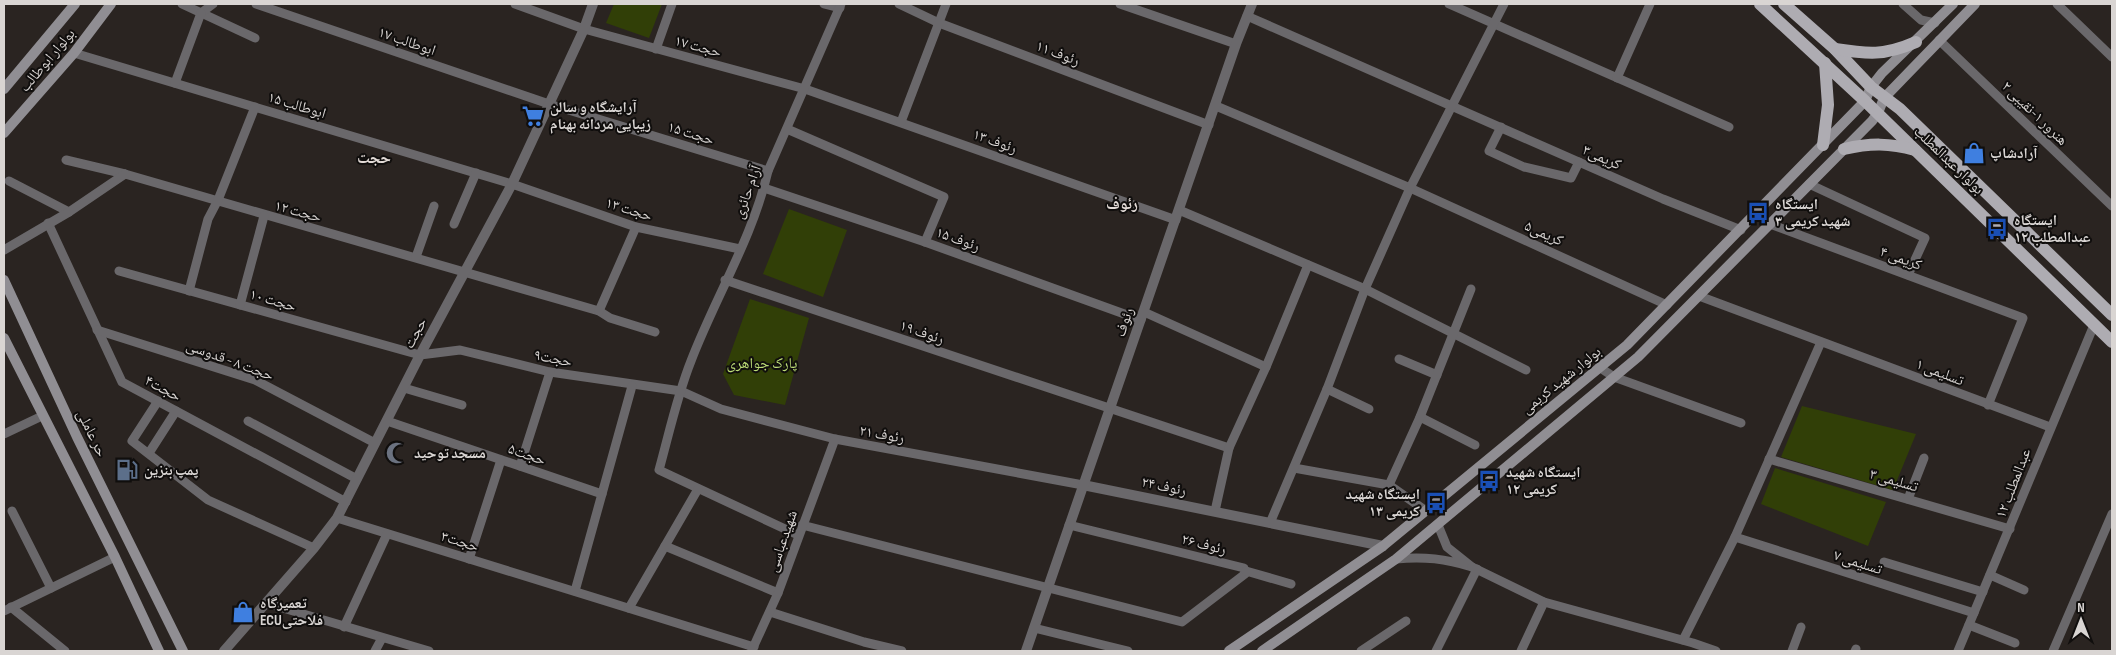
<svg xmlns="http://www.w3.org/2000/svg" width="2116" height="655" font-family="'Sofia Sans Condensed','Noto Naskh Arabic',sans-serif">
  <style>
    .green { fill: #313f07 }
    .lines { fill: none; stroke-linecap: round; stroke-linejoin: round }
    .minor { stroke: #6a686b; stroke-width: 9 }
    .tertiary { stroke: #6a686b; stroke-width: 10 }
    .secondary { stroke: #908e93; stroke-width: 10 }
    .primary { stroke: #aeacb2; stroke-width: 12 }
    .labels { text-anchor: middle; stroke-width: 4; stroke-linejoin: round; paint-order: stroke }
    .street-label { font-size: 15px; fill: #d9d5d3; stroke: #100e0d }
    .poi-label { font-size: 15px; font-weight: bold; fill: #d9d5d3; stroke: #100e0d; text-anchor: start }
    .park-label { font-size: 15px; fill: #bede78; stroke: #100e0d }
    .neighbourhood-label { font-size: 16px; font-weight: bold; fill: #e3dbd7; stroke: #100e0d }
  </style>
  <rect width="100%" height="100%" fill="#2a2421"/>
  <g class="green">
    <polygon points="614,4 662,4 649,38 606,23"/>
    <polygon points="789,209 847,230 823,297 763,274"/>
    <polygon points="750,299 809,318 785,405 734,395 723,374"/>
    <polygon points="1802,406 1916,434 1893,490 1781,457"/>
    <polygon points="1775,468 1886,502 1868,546 1761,504"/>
  </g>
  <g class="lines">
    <g class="minor">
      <polyline points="182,4 255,38"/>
      <polyline points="256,4 549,104 768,171"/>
      <polyline points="515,4 584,29 805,89 1176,220"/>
      <polyline points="824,4 840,8"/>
      <polyline points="899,4 939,23 1209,125"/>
      <polyline points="1120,4 1236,44"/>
      <polyline points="1449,4 1729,127"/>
      <polyline points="1903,4 1921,20 1935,23"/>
      <polyline points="2057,4 2112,57"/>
      <polyline points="201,13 213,4"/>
      <polyline points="1247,16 1663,199 1741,230"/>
      <polyline points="1939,40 2112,206"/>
      <polyline points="656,49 672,4"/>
      <polyline points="74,53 512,184 636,227 740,249"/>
      <polyline points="1617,78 1650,4"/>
      <polyline points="175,83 201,13"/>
      <polyline points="1216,106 1410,188 1667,305"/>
      <polyline points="901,122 946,4"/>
      <polyline points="1501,127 1489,151 1524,167 1571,178 1579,162"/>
      <polyline points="787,129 944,197 925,242"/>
      <polyline points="66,160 125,174 599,311 610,318 655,332"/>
      <polyline points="9,181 69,212"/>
      <polyline points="1809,184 1925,238 1908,275"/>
      <polyline points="764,188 925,242 1141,320"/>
      <polyline points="1179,210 1365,289 1526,370"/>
      <polyline points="48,223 122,382 346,502"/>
      <polyline points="454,224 476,173"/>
      <polyline points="1770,224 2023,318 1988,405"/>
      <polyline points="4,250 69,212 125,174"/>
      <polyline points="416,257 434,206"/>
      <polyline points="119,271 420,355 460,350 550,372 681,391 721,409 835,439 1083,485"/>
      <polyline points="725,280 1229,448"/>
      <polyline points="189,291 208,219 218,200 255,107"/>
      <polyline points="1699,296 2050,427"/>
      <polyline points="240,305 264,216"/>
      <polyline points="599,311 636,227"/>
      <polyline points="1144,312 1266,367"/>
      <polyline points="97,330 255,380 375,443"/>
      <polyline points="1399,359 1437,375"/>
      <polyline points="1599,367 1614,377 1741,423"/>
      <polyline points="404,388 462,405"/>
      <polyline points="1327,389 1369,409"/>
      <polyline points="158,401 132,441 208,500 314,548"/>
      <polyline points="1420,417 1475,445"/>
      <polyline points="248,421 357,479"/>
      <polyline points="387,421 602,494"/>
      <polyline points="4,434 42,416"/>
      <polyline points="149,453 176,411"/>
      <polyline points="1769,459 2010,529"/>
      <polyline points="520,466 550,372"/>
      <polyline points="1294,468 1389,485 1426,511"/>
      <polyline points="1389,485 1420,417 1471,289"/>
      <polyline points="1908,499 1924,458"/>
      <polyline points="12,511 51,588"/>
      <polyline points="1215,511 1229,448 1266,367 1308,265"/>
      <polyline points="337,518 754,647"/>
      <polyline points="1270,523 1327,389 1365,289 1410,188 1504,4"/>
      <polyline points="802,525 1182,622 1245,574 1244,568 1069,525"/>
      <path d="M798,535L659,470C669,434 677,396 691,361C715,298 753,237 768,171L841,4"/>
      <polyline points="1735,537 1974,613"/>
      <polyline points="665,546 778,593"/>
      <polyline points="469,559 501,460"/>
      <path d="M1396,559C1424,556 1446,559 1472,567L1447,547L1438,525"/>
      <polyline points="1884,562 1983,592"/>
      <polyline points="1472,567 1544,602 1693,643 1716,651"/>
      <polyline points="1246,571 1291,584"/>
      <polyline points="1990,575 2024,590"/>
      <polyline points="575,591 632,386"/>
      <polyline points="266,603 429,651"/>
      <polyline points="11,607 65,651"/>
      <polyline points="629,608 698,489"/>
      <polyline points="4,611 115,557"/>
      <polyline points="770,612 864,642 902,651"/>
      <polyline points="1969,625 2015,643"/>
      <polyline points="344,627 387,534"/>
      <polyline points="1034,628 1128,651"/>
      <polyline points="1683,640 1735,537 1821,342"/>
      <polyline points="752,650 778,593 835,439"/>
      <polyline points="375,651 382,638"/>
      <polyline points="1361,651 1406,621"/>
      <polyline points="1436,651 1477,569"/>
      <polyline points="1521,651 1544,602"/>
      <polyline points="1792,651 1801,627"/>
      <polyline points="1855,651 1856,649"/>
      <polyline points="1958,651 2094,325"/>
      <polyline points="2053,651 2112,514"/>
    </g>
    <g class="tertiary">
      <polyline points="1083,485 1383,546"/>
      <polyline points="224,651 314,548 337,518 420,355 512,184 584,29 593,4"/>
      <polyline points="1026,651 1236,44 1252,4"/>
    </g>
    <g class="secondary">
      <polyline points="4,89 75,4"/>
      <polyline points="4,133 74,53 111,4"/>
      <polyline points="4,280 77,437 183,651"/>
      <polyline points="4,338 115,557 159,651"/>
      <polyline points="1229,651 1383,546 1627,345 1865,101 1871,87 1882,73 1953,4"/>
      <polyline points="1262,651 1396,559 1638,357 1872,121 1878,113 1884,98 1975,4"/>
    </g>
    <g class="primary">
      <polyline points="1760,4 1865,101 2112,342"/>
      <polyline points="1784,4 1835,49 1871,87 1900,109 2112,315"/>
      <path d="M1835,49C1868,54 1884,56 1916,42"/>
      <polyline points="1823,145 1828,105 1825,63"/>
      <path d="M1844,149C1870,143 1890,143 1915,150"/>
    </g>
  </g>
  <defs>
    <g id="supermarket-bare" transform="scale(1.725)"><path d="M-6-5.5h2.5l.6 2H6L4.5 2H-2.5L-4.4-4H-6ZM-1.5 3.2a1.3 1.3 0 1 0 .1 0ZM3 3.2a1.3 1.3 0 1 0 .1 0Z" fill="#3f7fe0" stroke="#100e0d" stroke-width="2.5" paint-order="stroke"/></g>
    <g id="shop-bare" transform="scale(1.725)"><path d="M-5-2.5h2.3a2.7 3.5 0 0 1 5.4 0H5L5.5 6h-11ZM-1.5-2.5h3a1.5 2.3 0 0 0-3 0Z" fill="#3f7fe0" stroke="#100e0d" stroke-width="2.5" paint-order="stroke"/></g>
    <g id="bus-bare" transform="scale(1.725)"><path d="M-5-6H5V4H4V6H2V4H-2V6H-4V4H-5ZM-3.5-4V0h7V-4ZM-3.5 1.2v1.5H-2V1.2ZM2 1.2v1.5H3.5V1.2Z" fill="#1a4fb4" stroke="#100e0d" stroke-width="2.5" paint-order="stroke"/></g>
    <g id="mosque-bare" transform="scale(1.725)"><path d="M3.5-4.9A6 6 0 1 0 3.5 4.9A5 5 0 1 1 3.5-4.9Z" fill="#6b7280" stroke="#100e0d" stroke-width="2.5" paint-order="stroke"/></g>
    <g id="fuel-bare" transform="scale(1.725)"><path d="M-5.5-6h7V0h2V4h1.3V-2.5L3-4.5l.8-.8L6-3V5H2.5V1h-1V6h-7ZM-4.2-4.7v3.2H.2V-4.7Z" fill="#5c6f8a" stroke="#100e0d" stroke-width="2.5" paint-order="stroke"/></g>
  </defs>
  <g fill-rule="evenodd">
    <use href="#supermarket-bare" x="533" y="116"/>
    <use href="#shop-bare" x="1974" y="153"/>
    <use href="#bus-bare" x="1758" y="213"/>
    <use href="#bus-bare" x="1997" y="229"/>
    <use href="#mosque-bare" x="397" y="453"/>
    <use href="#fuel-bare" x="127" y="470"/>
    <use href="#bus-bare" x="1489" y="481"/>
    <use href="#bus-bare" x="1436" y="503"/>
    <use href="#shop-bare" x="243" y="612"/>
  </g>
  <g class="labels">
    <g class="street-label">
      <text transform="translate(407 41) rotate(19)" y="5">ابوطالب ۱۷</text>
      <text transform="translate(698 46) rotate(15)" y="5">حجت ۱۷</text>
      <text transform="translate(1058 53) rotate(21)" y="5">رئوف ۱۱</text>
      <text transform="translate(47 60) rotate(-50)" y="5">بولوار ابوطالب</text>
      <text transform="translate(297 105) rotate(17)" y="5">ابوطالب ۱۵</text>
      <text transform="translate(2035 113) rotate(44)" y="5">هنرور ۱-نقیبی ۲</text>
      <text transform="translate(691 133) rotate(17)" y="5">حجت ۱۵</text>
      <text transform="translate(995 141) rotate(20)" y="5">رئوف ۱۳</text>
      <text transform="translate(1602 157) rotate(24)" y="5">کریمی۳</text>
      <text transform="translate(1949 160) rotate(44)" y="5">بولوار عبدالمطلب</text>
      <text transform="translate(747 192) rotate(-70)" y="5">آرام حائری</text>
      <text transform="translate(629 209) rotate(17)" y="5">حجت ۱۳</text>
      <text transform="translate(298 211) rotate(15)" y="5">حجت ۱۲</text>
      <text transform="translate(1544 233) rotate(24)" y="5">کریمی۵</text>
      <text transform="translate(958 239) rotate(20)" y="5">رئوف ۱۵</text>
      <text transform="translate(1901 258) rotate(20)" y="5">کریمی ۴</text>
      <text transform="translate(273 300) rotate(16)" y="5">حجت ۱۰</text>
      <text transform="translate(1124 322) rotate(-71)" y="5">رئوف</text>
      <text transform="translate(922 332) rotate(19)" y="5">رئوف ۱۹</text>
      <text transform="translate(415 333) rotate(-62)" y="5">حجت</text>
      <text transform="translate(553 358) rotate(11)" y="5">حجت۹</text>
      <text transform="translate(230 360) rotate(20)" y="5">حجت ۸ - قدوسی</text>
      <text transform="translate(1940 372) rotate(21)" y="5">تسلیمی ۱</text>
      <text transform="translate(1561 380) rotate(-39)" y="5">بولوار شهید کریمی</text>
      <text transform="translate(163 388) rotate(28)" y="5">حجت۴</text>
      <text transform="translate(92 433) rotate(64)" y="5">حر عاملی</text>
      <text transform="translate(882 434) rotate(10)" y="5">رئوف ۲۱</text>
      <text transform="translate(527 454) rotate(19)" y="5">حجت۵</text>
      <text transform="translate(1894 480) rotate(16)" y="5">تسلیمی ۳</text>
      <text transform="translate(2013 483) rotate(-69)" y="5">عبدالمطلب ۱۲</text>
      <text transform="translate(1164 486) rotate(12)" y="5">رئوف ۲۴</text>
      <text transform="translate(460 541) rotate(17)" y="5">حجت۳</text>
      <text transform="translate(782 541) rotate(-71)" y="5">شهیدعباسی</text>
      <text transform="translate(1204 544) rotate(14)" y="5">رئوف ۲۶</text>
      <text transform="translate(1858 562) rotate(18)" y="5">تسلیمی ۷</text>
    </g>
    <g class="poi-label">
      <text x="550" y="112">آرایشگاه و سالن<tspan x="550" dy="17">زیبایی مردانه بهنام</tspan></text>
      <text x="1990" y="158">آرادشاپ</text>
      <text x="1775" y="209">ایستگاه<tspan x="1775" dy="17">شهید کریمی ۳</tspan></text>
      <text x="2014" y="225">ایستگاه<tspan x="2014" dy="17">عبدالمطلب ۱۲</tspan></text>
      <text x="414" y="458">مسجد توحید</text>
      <text x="144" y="475">پمپ بنزین</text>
      <text x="1506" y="477">ایستگاه شهید<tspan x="1506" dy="17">کریمی ۱۲</tspan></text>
      <text x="1420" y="499" text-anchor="end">ایستگاه شهید<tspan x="1420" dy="17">کریمی ۱۳</tspan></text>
      <text x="260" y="608">تعمیرگاه<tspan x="260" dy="17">ECUفلاحتی</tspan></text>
    </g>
    <g class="park-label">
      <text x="762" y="368">پارک جواهری</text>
    </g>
    <g class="neighbourhood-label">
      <text x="374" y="163">حجت</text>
      <text x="1122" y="209">رئوف</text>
    </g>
  </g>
  <rect width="2116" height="655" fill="none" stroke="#d9d5d3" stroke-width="10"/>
  <g transform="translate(2081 620)" stroke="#100e0d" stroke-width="4" paint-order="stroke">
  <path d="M0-4L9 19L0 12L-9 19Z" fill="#d9d5d3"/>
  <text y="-8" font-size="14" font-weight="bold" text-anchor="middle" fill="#d9d5d3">N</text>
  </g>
</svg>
